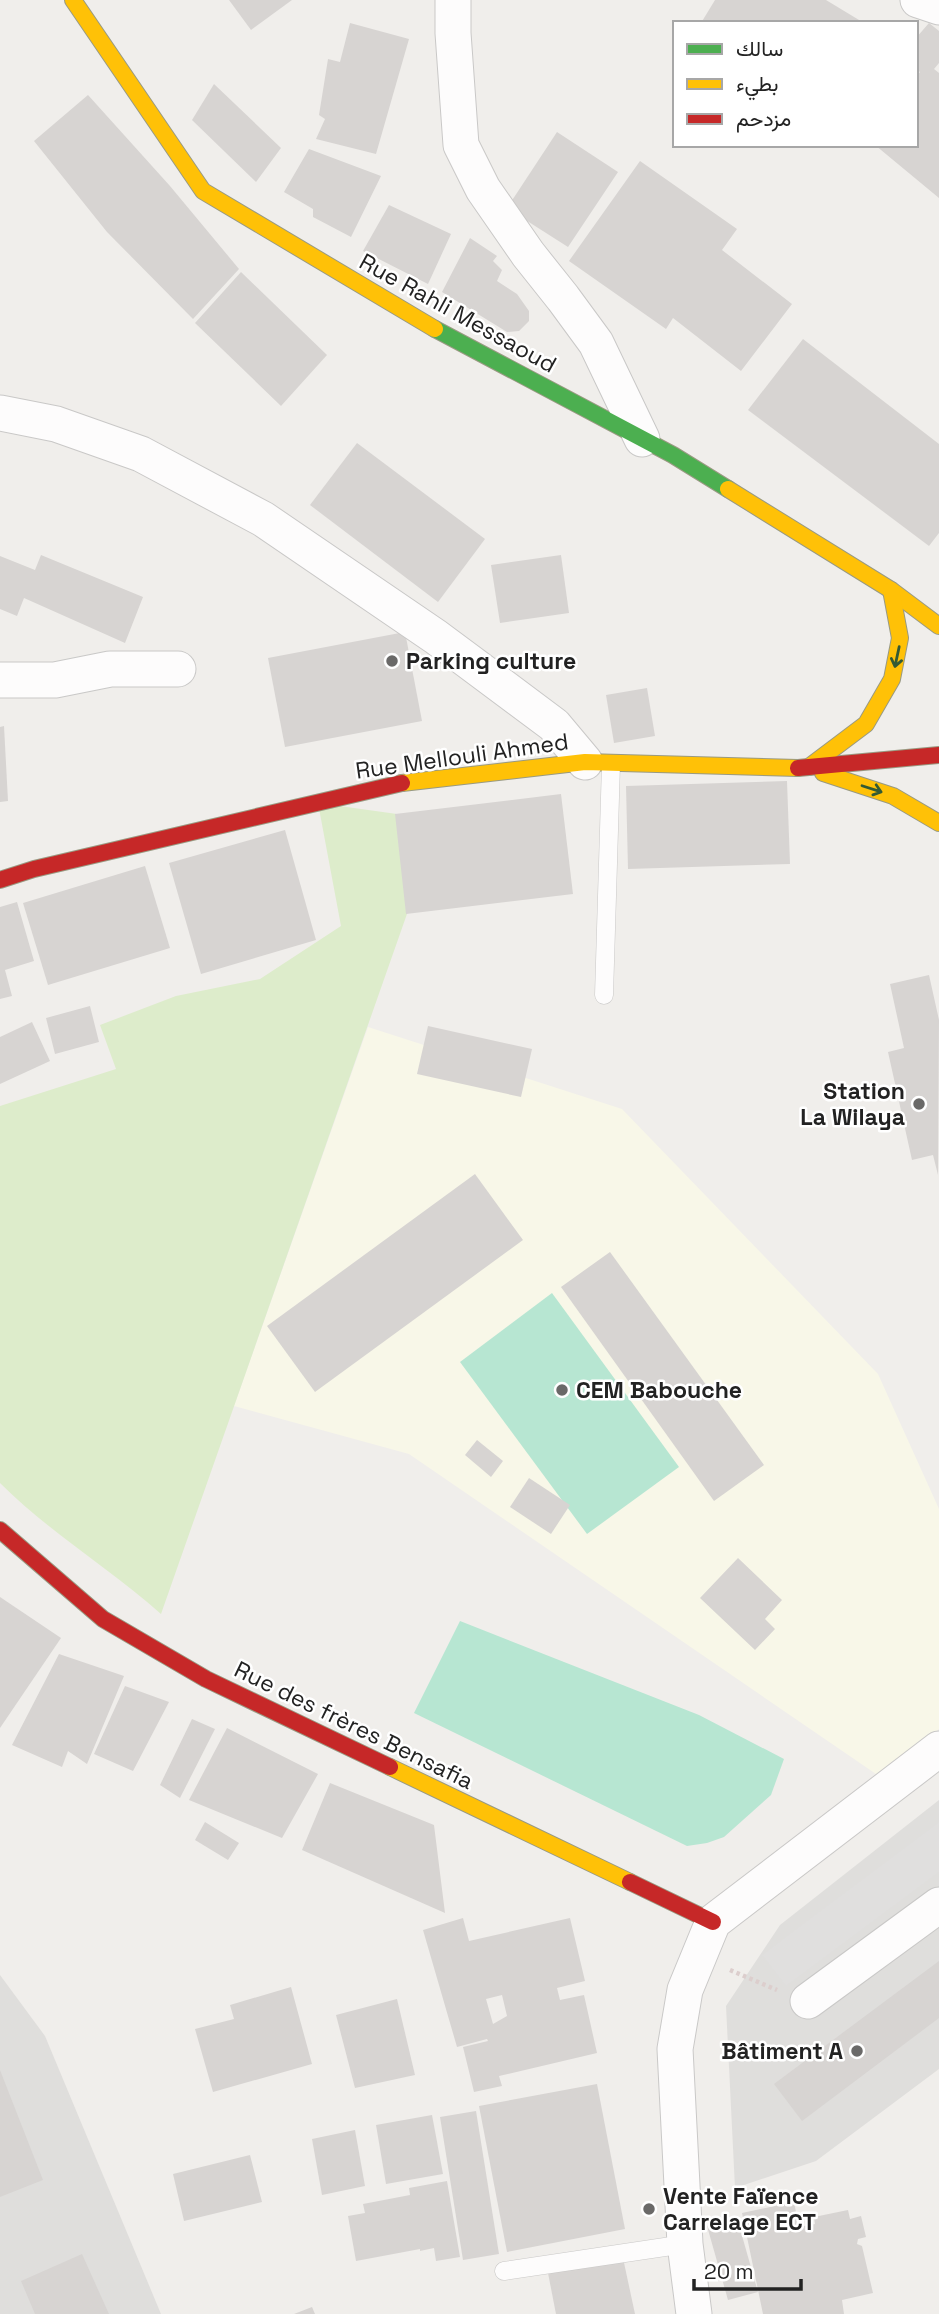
<svg xmlns="http://www.w3.org/2000/svg" width="939" height="2314" font-family="'Space Grotesk',Vazirmatn,sans-serif">
  <style>
    .residential { fill: #dfdedc }
    .education { fill: #f8f7e8 }
    .grass { fill: #ddeccb }
    .pitch { fill: #b7e6d2 }
    .parking { fill: #e0dfde }
    .building { fill: #d7d4d2; fill-rule: evenodd }
    .lines { fill: none; stroke-linecap: round; stroke-linejoin: round }
    .lane-casing { stroke: #c9c8c7; stroke-width: 19 }
    .street-casing { stroke: #c9c8c7; stroke-width: 37 }
    .fast-casing { stroke: #999a82; stroke-width: 18 }
    .slow-casing { stroke: #999a82; stroke-width: 18 }
    .jam-casing { stroke: #999a82; stroke-width: 18 }
    .path { stroke: #dccecd; stroke-width: 4.5; stroke-dasharray: 3.5 3.5; stroke-linecap: butt }
    .lane { stroke: #fdfcfc; stroke-width: 18 }
    .street { stroke: #fdfcfc; stroke-width: 35 }
    .fast { stroke: #4caf50; stroke-width: 16 }
    .slow { stroke: #ffc107; stroke-width: 16 }
    .jam { stroke: #c62828; stroke-width: 16 }
    .oneway { stroke: #335a34 }
    .poi-dot { fill: #6a6968; stroke: #fff; stroke-width: 2.5 }
    .labels { text-anchor: middle; stroke-width: 5; stroke-linejoin: round; paint-order: stroke }
    .street-label { font-size: 23px; fill: #222; stroke: #fff }
    .poi-label { font-size: 23px; font-weight: bold; fill: #222; stroke: #fff; text-anchor: start }
  </style>
  <rect width="100%" height="100%" fill="#f0eeeb"/>
  <g class="residential">
    <polygon points="939,1800 939,2069 816,2161 735,2188 726,2006 780,1925"/>
    <polygon points="0,1975 45,2036 161,2314 0,2314"/>
  </g>
  <polygon class="education" points="368,1027 622,1109 878,1374 939,1509 939,1729 876,1774 409,1454 234,1406"/>
  <path class="grass" d="M318,803L440,820L161,1614C109,1568 49,1532 0,1483V1106L116,1069L100,1025L176,996L260,979L341,926Z"/>
  <g class="pitch">
    <polygon points="552,1293 679,1467 587,1534 460,1362"/>
    <polygon points="460,1621 699,1715 784,1759 771,1795 724,1837 707,1843 687,1846 414,1713"/>
  </g>
  <polygon class="parking" points="939,1822 939,1872 786,1986 762,1955"/>
  <g class="building">
    <polygon points="229,0 292,0 251,30"/>
    <polygon points="715,0 826,0 864,23 701,23"/>
    <polygon points="350,23 409,39 376,154 316,139 325,119 319,115 328,59 340,62"/>
    <polygon points="929,23 939,31 939,63 934,69 939,73 939,198 875,145 916,145 916,77 920,72 916,69 916,38"/>
    <polygon points="214,84 281,148 256,182 192,120"/>
    <polygon points="88,95 170,186 239,269 193,319 107,232 34,141"/>
    <polygon points="557,132 618,172 568,247 507,208"/>
    <polygon points="309,149 381,176 351,237 313,217 313,209 284,192"/>
    <polygon points="640,161 737,229 722,250 792,304 741,371 673,318 666,329 569,261"/>
    <polygon points="389,205 451,234 428,284 363,251"/>
    <polygon points="470,238 497,256 493,261 502,270 497,281 517,294 529,311 529,321 519,331 507,332 442,292"/>
    <polygon points="241,272 327,355 281,406 195,323"/>
    <polygon points="803,339 939,444 939,533 929,546 748,410"/>
    <polygon points="357,443 485,539 438,602 310,505"/>
    <polygon points="41,555 143,597 125,643 24,598 17,616 0,609 0,556 35,570"/>
    <polygon points="561,555 569,613 500,623 491,565"/>
    <polygon points="405,632 422,721 285,747 268,658"/>
    <polygon points="647,688 655,736 614,743 606,695"/>
    <polygon points="4,726 8,801 0,802 0,727"/>
    <polygon points="787,781 790,864 628,869 626,786"/>
    <polygon points="561,794 573,894 406,914 395,814"/>
    <polygon points="285,830 316,940 201,974 169,863"/>
    <polygon points="145,866 170,948 48,985 23,903"/>
    <polygon points="17,902 34,961 5,970 12,996 0,999 0,907"/>
    <polygon points="929,975 939,1020 938,1175 933,1155 912,1160 888,1052 904,1048 890,984"/>
    <polygon points="90,1006 99,1042 55,1054 46,1018"/>
    <polygon points="32,1022 50,1061 0,1084 0,1037"/>
    <polygon points="428,1026 532,1049 521,1097 417,1074"/>
    <polygon points="475,1174 523,1240 315,1392 267,1326"/>
    <polygon points="610,1252 764,1465 714,1501 561,1287"/>
    <polygon points="477,1440 503,1461 491,1477 465,1455"/>
    <polygon points="529,1478 570,1505 551,1534 510,1507"/>
    <polygon points="738,1558 782,1600 765,1619 775,1629 755,1650 700,1598"/>
    <polygon points="0,1597 61,1638 0,1728"/>
    <polygon points="59,1654 124,1676 87,1764 68,1751 62,1767 12,1745"/>
    <polygon points="125,1686 169,1702 133,1771 94,1754"/>
    <polygon points="192,1719 215,1729 180,1798 160,1785"/>
    <polygon points="227,1728 318,1774 282,1838 189,1800"/>
    <polygon points="330,1783 434,1825 445,1913 302,1850"/>
    <polygon points="205,1822 239,1843 228,1860 195,1840"/>
    <path d="M463,1918L469,1941L570,1918L585,1981L557,1988L560,2000L584,1995L597,2053L499,2076L502,2086L474,2092L463,2047L488,2041L487,2039L457,2047L423,1930ZM502,1995L507,2016L493,2024L486,1999Z"/>
    <polygon points="939,1961 939,2018 802,2121 774,2084"/>
    <polygon points="291,1987 312,2064 213,2092 195,2029 234,2019 230,2005"/>
    <polygon points="397,1999 415,2075 355,2088 336,2015"/>
    <polygon points="0,2070 43,2180 0,2197"/>
    <polygon points="597,2084 625,2229 507,2252 479,2106"/>
    <polygon points="476,2111 499,2254 463,2260 440,2117"/>
    <polygon points="432,2115 443,2174 386,2184 376,2125"/>
    <polygon points="355,2130 365,2186 322,2195 312,2139"/>
    <polygon points="250,2155 262,2202 184,2221 173,2174"/>
    <polygon points="447,2181 460,2257 436,2261 434,2248 420,2251 420,2249 356,2261 348,2216 365,2213 363,2204 410,2195 409,2188"/>
    <polygon points="794,2202 799,2227 815,2224 814,2217 848,2210 850,2219 861,2216 866,2237 858,2239 857,2244 862,2246 873,2293 842,2300 844,2314 763,2314 742,2213"/>
    <polygon points="737,2218 758,2292 728,2300 707,2226"/>
    <polygon points="82,2254 109,2314 35,2314 21,2281"/>
    <polygon points="623,2258 635,2314 556,2314 548,2273"/>
    <polygon points="312,2307 315,2314 294,2314"/>
  </g>
  <g class="lines">
    <g class="lane-casing">
      <g id="lane">
        <polyline points="604,995 611,764"/>
        <polyline points="504,2271 685,2244"/>
      </g>
    </g>
    <g class="street-casing">
      <g id="street">
        <polyline points="453,0 453,33 461,145 483,189 528,254 563,298 596,343 642,439"/>
        <polyline points="918,0 939,7"/>
        <polyline points="0,413 56,424 141,454 263,519 436,637 554,725 585,762"/>
        <polyline points="0,680 55,680 110,669 178,669"/>
        <polyline points="808,2001 939,1905"/>
        <polyline points="694,2314 685,2244 675,2049 685,1990 713,1922 939,1749"/>
      </g>
    </g>
    <g class="fast-casing">
      <polyline id="fast" points="435,329 673,455 728,489"/>
    </g>
    <g class="slow-casing">
      <g id="slow">
        <polyline points="73,0 203,191 435,329"/>
        <polyline points="728,489 891,590 939,626"/>
        <polyline points="809,767 866,724 892,679 900,638 891,590"/>
        <polyline points="823,773 893,796 939,823"/>
        <polyline points="402,783 585,762 798,768"/>
        <polyline points="390,1767 630,1882"/>
      </g>
    </g>
    <g class="jam-casing">
      <g id="jam">
        <polyline points="798,768 939,755"/>
        <polyline points="0,880 34,869 402,783"/>
        <polyline points="0,1530 103,1619 206,1679 390,1767"/>
        <polyline points="630,1882 713,1922"/>
      </g>
    </g>
    <polyline class="path" points="730,1970 777,1990"/>
    <use href="#lane" class="lane"/>
    <use href="#street" class="street"/>
    <use href="#fast" class="fast"/>
    <use href="#slow" class="slow"/>
    <use href="#jam" class="jam"/>
  </g>
  <defs><path id="oneway-shaft" d="M-6 0H5M1.5-3L5.5 0L1.5 3" fill="none" stroke-width="1.6" stroke-linecap="round" stroke-linejoin="round" transform="scale(1.75)"/></defs>
  <g class="oneway">
    <use href="#oneway-shaft" transform="translate(897 657) rotate(102)"/>
    <use href="#oneway-shaft" transform="translate(872 789) rotate(18)"/>
  </g>
  <g class="poi-dot">
    <circle cx="392" cy="661" r="7"/>
    <circle cx="919" cy="1104" r="7"/>
    <circle cx="562" cy="1390" r="7"/>
    <circle cx="857" cy="2051" r="7"/>
    <circle cx="649" cy="2209" r="7"/>
  </g>
  <g class="labels">
    <g class="street-label">
      <text transform="translate(458 313) rotate(29)" y="8">Rue Rahli Messaoud</text>
      <text transform="translate(462 756) rotate(-8)" y="8">Rue Mellouli Ahmed</text>
      <text transform="translate(354 1725) rotate(26)" y="8">Rue des frères Bensafia</text>
    </g>
    <g class="poi-label">
      <text x="406" y="669">Parking culture</text>
      <text x="905" y="1099" text-anchor="end">Station<tspan x="905" dy="26">La Wilaya</tspan></text>
      <text x="576" y="1398">CEM Babouche</text>
      <text x="843" y="2059" text-anchor="end">Bâtiment A</text>
      <text x="663" y="2204">Vente Faïence<tspan x="663" dy="26">Carrelage ECT</tspan></text>
    </g>
  </g>
  <rect x="673" y="21" width="245" height="126" fill="#ffffff" stroke="#a7a7a7" stroke-width="2"/>
  <rect x="687" y="44" width="35" height="10" fill="#4caf50" stroke="#a7a7a7" stroke-width="2"/>
  <text x="736" y="56" font-size="21" fill="#222222">سالك</text>
  <rect x="687" y="79" width="35" height="10" fill="#ffc107" stroke="#a7a7a7" stroke-width="2"/>
  <text x="736" y="91" font-size="21" fill="#222222">بطيء</text>
  <rect x="687" y="114" width="35" height="10" fill="#c62828" stroke="#a7a7a7" stroke-width="2"/>
  <text x="736" y="126" font-size="21" fill="#222222">مزدحم</text>
  <path d="M694 2279v10h107v-10" fill="none" stroke="#222222" stroke-width="3.5"/>
  <text x="704" y="2279" font-size="21" fill="#222222" stroke="#ffffff" stroke-width="5" paint-order="stroke">20 m</text>
</svg>
